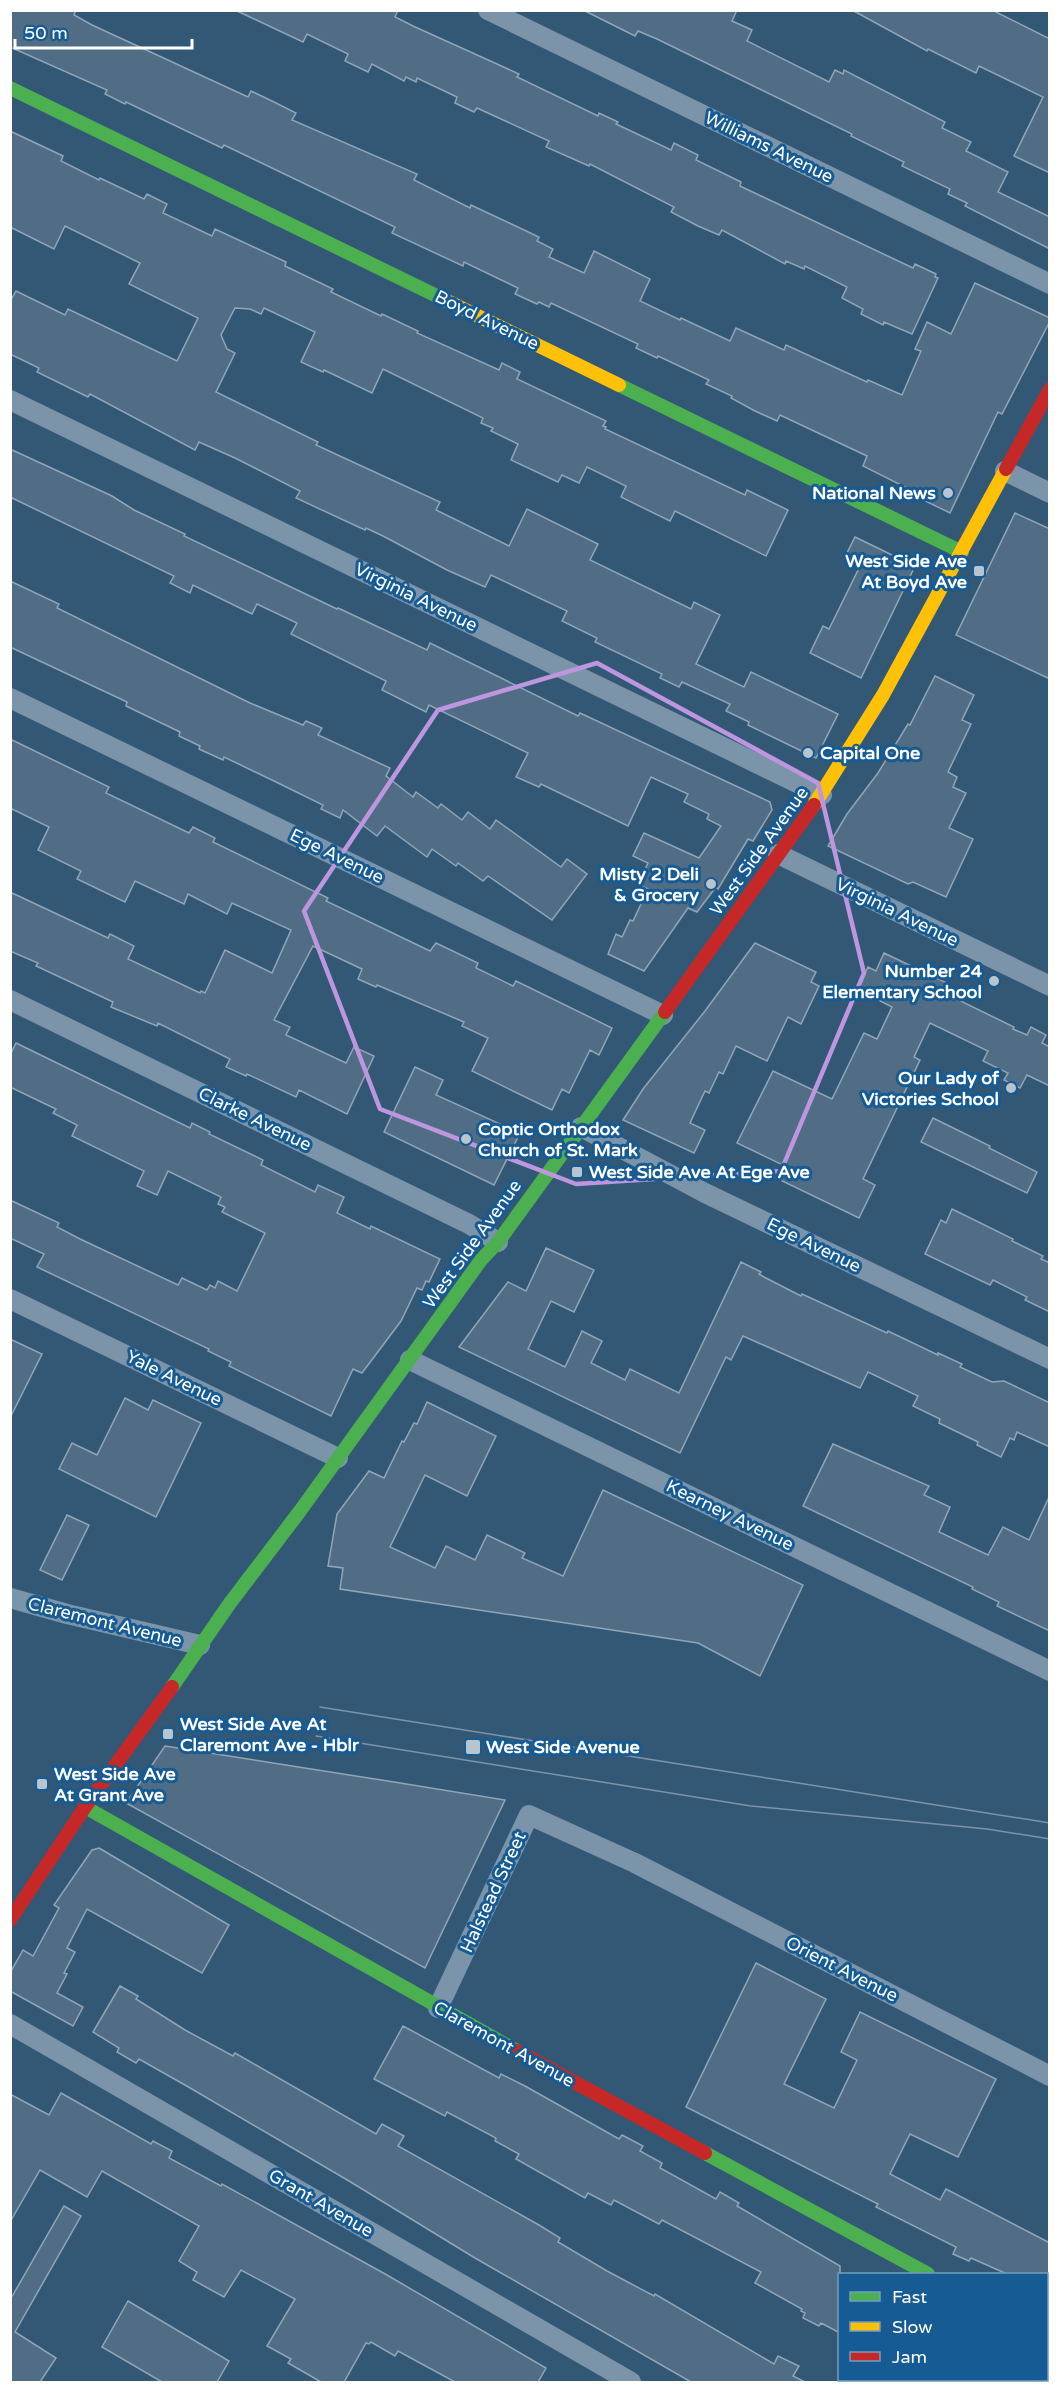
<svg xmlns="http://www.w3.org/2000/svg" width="1060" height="2393" font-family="'Varela Round',sans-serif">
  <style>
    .building { fill: #506d85; stroke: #90a6b7; stroke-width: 1.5 }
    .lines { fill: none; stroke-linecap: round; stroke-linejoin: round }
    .street { stroke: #7b94a9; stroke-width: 20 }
    .fast { stroke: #4caf50; stroke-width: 14 }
    .slow { stroke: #ffc107; stroke-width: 14 }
    .jam { stroke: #c62828; stroke-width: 14 }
    .tram { stroke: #7c94a9; stroke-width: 1.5 }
    .marked { fill: none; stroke: #bd96df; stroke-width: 4.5; stroke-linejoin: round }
    .poi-dot { fill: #b8c5cf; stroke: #165b93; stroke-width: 2 }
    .labels { text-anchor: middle; stroke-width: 6; stroke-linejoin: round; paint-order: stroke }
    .street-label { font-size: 18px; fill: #fff; stroke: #165b93 }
    .poi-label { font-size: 18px; font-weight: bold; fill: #fff; stroke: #165b93; text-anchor: start }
  </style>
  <rect width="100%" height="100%" fill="#335876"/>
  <g class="building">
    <polygon points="10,10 76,10 74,15 92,25 248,97 251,91 274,102 296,113 292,120 417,174 414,180 470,208 471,205 539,237 537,241 553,249 549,257 584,273 594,251 650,279 640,301 680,320 681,318 730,341 736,328 784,350 786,345 867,382 868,380 902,395 921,351 915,349 927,322 951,334 975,283 1050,318 1050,321 1002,414 998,412 950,513 907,492 909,489 863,466 867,456 780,415 777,421 755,411 731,398 732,396 706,384 709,380 658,356 657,358 636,348 638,344 551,303 549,307 539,302 537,304 515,294 518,288 464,262 463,266 392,233 395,227 224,145 222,148 126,102 125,104 105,94 107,90 10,47"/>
    <polygon points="235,10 398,10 395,17 413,26 519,74 517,77 598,116 599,113 618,122 616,124 671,150 674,143 698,155 696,160 741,182 740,186 913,268 915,264 936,274 935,277 938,278 912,334 884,322 883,325 861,314 863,309 842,298 847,287 805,266 804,269 786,261 785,264 722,230 719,235 698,226 671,212 674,207 590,164 589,166 546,147 549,141 477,108 474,112 455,103 457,97 417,78 416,82 406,77 404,81 372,64 368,72 345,61 348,54 307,34 303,42"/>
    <polygon points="583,10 737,10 732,21 752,30 747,41 829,82 835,70 843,74 844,70 945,122 942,128 971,142 966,151 1008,172 998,192 1050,217 1050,249 965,206 967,203 948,194 950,189 902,166 904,162 851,136 852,134 657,39 638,31 635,36"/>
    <polygon points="852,10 992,10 1050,39 1050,173 1014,156 1043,97 979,66 976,73 928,49 927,51"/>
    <polygon points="10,131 63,156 61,161 99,180 100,178 144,199 147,194 167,204 163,213 212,236 215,229 286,262 285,266 333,289 331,292 381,316 382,314 418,331 417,333 499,370 502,363 520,372 517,379 606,421 603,426 606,427 605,429 745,495 747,490 788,510 766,556 675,511 670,521 621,497 626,486 587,467 579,483 562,475 558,482 511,460 518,444 491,431 493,428 481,423 483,418 383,369 372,393 324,370 323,372 301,362 315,332 264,308 261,314 250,309 235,308 221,335 227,349 235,353 216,392 318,442 316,445 342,457 440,502 436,510 509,546 527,509 598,544 590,560 691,609 694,602 720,615 696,664 744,687 751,672 838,714 816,758 748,725 749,722 726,711 730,704 682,682 679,687 660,678 662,674 595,642 597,638 562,621 567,611 491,575 485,587 447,570 383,536 366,528 365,530 296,498 300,491 235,458 199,442 195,450 90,394 88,397 37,372 39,368 10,354 10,302 16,291 65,315 68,309 177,361 198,318 129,284 140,263 65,226 54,249 10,227"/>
    <polygon points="10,449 112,496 134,510 185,534 184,536 337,609 338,608 427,650 430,643 578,716 580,713 770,802 772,810 753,841 748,839 718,889 716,887 697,912 688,908 644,971 608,954 616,934 622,937 630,920 633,921 648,889 638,884 648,863 633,856 644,833 699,858 721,826 707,819 709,814 684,802 688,794 651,777 628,826 541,784 539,787 516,777 528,753 429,705 426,712 382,690 386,681 291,634 297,623 257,604 252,614 193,585 190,593 170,583 174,576 10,497"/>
    <polygon points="1015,513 1050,529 1050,679 956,635"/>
    <polygon points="855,537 915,566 861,678 810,653 823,626 829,629 860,566 844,559"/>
    <polygon points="10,581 59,604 57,608 250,703 303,725 306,721 322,728 318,735 390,768 386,776 413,797 416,792 438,808 441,804 462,820 468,812 490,829 496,820 561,867 567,859 587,874 552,920 488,876 483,881 458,863 456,866 432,849 427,857 385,826 377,836 343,810 340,818 321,809 323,805 274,781 224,757 223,760 199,749 200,746 179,736 180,732 126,706 127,702 10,647"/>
    <polygon points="935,676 974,695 962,720 971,724 948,772 957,777 953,787 966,793 949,828 973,839 946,897 913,882 908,884 828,846 847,814 878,773 908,724 910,725"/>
    <polygon points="10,739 109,787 106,793 189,833 193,827 215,838 213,842 328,898 326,901 430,951 436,943 478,963 476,968 513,986 516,981 612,1028 599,1055 590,1050 569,1093 562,1089 552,1110 472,1071 488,1038 462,1026 464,1022 377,985 376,987 358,979 362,969 313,946 274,1020 290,1027 286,1035 346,1063 354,1047 374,1056 347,1114 299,1090 296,1097 247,1074 246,1076 226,1067 230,1059 158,1023 157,1026 111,1007 113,1002 36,966 38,963 10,951 10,892 108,938 110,934 134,946 128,959 200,993 201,991 205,993 225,950 272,973 291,930 232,903 227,914 188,894 184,904 135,881 125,902 77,879 81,871 38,850 49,827 10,808"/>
    <polygon points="755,943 816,972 811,982 819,986 801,1024 788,1017 767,1061 736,1046 723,1074 719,1072 709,1093 705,1091 690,1123 705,1130 694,1153 623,1120 643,1089 705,1011"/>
    <polygon points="884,953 949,984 944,993 1014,1027 1013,1029 1027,1035 1031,1027 1046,1035 1042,1043 1050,1047 1050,1086 1027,1075 1020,1088 1004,1080 1008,1073 983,1061 988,1051 930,1023 914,1057 920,1060 863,1179 875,1185 859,1218 776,1178 783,1165 737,1143 773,1071 832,1099 864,1033 877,1039 892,1007 865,993 867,990 859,986 868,967 876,971"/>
    <polygon points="16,1043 190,1128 192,1123 210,1132 209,1134 263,1160 261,1165 315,1192 318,1185 344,1197 337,1213 370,1229 371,1226 440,1259 429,1282 426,1281 422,1290 417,1288 401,1321 362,1373 353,1369 331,1416 229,1366 231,1362 208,1351 209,1349 37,1267 44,1254 10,1238 10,1200 59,1223 57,1227 80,1239 178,1285 182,1278 207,1290 210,1285 215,1288 218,1281 237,1291 265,1233 222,1212 225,1207 218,1204 221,1197 168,1171 157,1195 137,1186 144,1171 72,1136 77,1125 53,1113 56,1109 10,1087 10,1055"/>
    <polygon points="415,1067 443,1080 436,1095 520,1133 494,1185 384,1132"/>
    <polygon points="933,1118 990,1146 989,1148 1037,1172 1027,1193 921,1142"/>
    <polygon points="952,1209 1013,1239 1012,1241 1043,1256 1041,1259 1050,1263 1050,1312 1025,1300 1027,1297 993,1280 990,1285 925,1254 941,1220 946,1223"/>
    <polygon points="546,1248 594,1270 574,1312 551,1301 528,1349 565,1367 582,1331 602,1341 591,1363 625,1380 630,1369 679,1393 741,1262 761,1272 759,1274 764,1277 801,1296 802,1294 887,1333 888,1331 938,1355 938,1353 962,1364 960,1367 992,1382 1004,1381 1050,1403 1050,1447 1017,1432 1014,1440 1010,1438 1001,1457 977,1445 978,1442 939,1423 940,1419 913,1406 918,1396 868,1372 860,1388 743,1336 731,1360 726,1357 680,1453 459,1347 508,1282 526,1291"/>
    <polygon points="10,1339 42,1354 10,1418"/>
    <polygon points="125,1398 148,1410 153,1400 201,1423 156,1517 59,1469 72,1443 97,1455"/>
    <polygon points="427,1402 496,1436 467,1496 425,1475 390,1547 435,1568 446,1546 475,1560 487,1535 525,1553 522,1558 563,1576 603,1490 803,1585 760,1676 698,1643 340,1589 343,1568 328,1566 337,1514 369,1471 384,1478 402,1441 404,1442 414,1423 417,1424"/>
    <polygon points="833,1444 929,1486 924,1495 950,1507 939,1532 988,1555 1003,1527 1029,1540 1050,1495 1050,1631 997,1606 999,1602 972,1589 973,1587 803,1506"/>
    <polygon points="67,1515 89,1525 62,1580 40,1570"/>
    <polygon points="165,1746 394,1782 505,1800 425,1968 126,1803"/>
    <polygon points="99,1848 229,1925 202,1973 87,1909 67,1948 75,1952 64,1973 67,1974 57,1993 83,2007 73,2026 10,1991 10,1973 23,1950 33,1956 59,1908 54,1905 92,1850"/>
    <polygon points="756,1963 826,1999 784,2084 834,2108 857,2060 841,2052 860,2012 996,2079 958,2157 910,2134 890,2174 940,2200 946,2189 1050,2243 1050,2274 1007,2274 971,2258 969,2261 953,2254 956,2247 876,2207 878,2204 686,2107"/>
    <polygon points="120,1986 138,1996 136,1999 185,2030 233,2056 235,2053 376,2134 382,2124 404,2136 398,2146 539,2225 560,2238 558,2242 607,2271 654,2296 655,2294 774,2364 778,2356 799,2366 793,2376 805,2382 691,2382 475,2258 349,2181 185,2085 139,2059 136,2063 117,2052 119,2048 93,2032"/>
    <polygon points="403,2026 499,2078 501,2074 525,2086 619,2139 622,2135 643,2146 640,2151 662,2163 660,2168 716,2199 720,2192 739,2203 737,2206 840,2266 840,2333 821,2323 819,2326 803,2318 805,2313 801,2311 802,2309 755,2283 761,2272 662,2220 659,2224 614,2200 611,2205 588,2193 585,2198 516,2159 519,2154 495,2141 496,2138 447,2112 445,2116 374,2079"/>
    <polygon points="61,2093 151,2144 153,2141 172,2151 169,2158 221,2186 222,2184 387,2275 546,2368 538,2382 455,2382 398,2351 395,2356 371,2342 369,2344 366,2343 344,2382 321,2382 288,2363 291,2359 267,2346 295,2299 241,2270 224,2297 193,2280 197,2272 179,2261 199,2226 102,2171 87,2197 40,2170 10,2222 10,2094 49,2115"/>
    <polygon points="64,2206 81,2216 15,2332 56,2358 40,2382 10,2382 10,2300"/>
    <polygon points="128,2301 229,2361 217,2382 162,2382 102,2347"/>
  </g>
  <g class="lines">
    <g class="street">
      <polyline points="488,10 1050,284"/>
      <polyline points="10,400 822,795"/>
      <polyline points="1005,471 1050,493"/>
      <polyline points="10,698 663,1015"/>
      <polyline points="778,854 1050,986"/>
      <polyline points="10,1000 469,1224 498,1242"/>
      <polyline points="581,1127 705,1193 1050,1359"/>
      <polyline points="10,1299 338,1458"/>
      <polyline points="410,1360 1050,1671"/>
      <polyline points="10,1598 67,1614 200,1645"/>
      <polyline points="438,2008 529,1815 635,1863 1050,2076"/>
      <polyline points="10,2024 631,2382"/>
      <polyline points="1046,2339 1050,2341"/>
    </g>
    <g class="fast">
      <polyline points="10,88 443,299"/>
      <polyline points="619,385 962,552"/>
      <polyline points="172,1687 230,1603 300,1511 481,1260 498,1242 665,1012"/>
      <polyline points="85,1807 517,2051"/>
      <polyline points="705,2153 928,2274"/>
    </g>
    <g class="slow">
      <polyline points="443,299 619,385"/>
      <polyline points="814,805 883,695 1006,469"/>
    </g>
    <g class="jam">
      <polyline points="1006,469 1050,389"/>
      <polyline points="665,1012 814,805"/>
      <polyline points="10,1920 85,1807 172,1687"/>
      <polyline points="517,2051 705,2153"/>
    </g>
    <g class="tram">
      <polyline points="320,1707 1050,1823"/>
      <polyline points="316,1736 751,1806 987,1829 1050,1839"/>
    </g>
  </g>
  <path class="marked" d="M597,663L818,783L864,973L781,1171L576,1184L380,1109L304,911L438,710Z"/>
  <g class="poi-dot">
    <circle cx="948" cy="493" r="6"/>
    <rect x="973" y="565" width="12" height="12" rx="3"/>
    <circle cx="808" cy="753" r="6"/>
    <circle cx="711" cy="884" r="6"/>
    <circle cx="994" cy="981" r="6"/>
    <circle cx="1011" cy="1088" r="6"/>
    <circle cx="466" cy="1139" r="6"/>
    <rect x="571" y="1166" width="12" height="12" rx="3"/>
    <rect x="162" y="1728" width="12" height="12" rx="3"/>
    <rect x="465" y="1739" width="16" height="16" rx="3"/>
    <rect x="36" y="1778" width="12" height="12" rx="3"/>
  </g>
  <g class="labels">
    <g class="street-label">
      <text transform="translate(769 147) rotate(26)" y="6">Williams Avenue</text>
      <text transform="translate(487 320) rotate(26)" y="6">Boyd Avenue</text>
      <text transform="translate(416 597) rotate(26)" y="6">Virginia Avenue</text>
      <text transform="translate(759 851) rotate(-54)" y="6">West Side Avenue</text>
      <text transform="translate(337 856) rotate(26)" y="6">Ege Avenue</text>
      <text transform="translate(897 912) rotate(26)" y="6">Virginia Avenue</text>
      <text transform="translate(255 1119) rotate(26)" y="6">Clarke Avenue</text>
      <text transform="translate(472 1244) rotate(-54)" y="6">West Side Avenue</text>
      <text transform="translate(814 1245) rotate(26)" y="6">Ege Avenue</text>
      <text transform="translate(174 1378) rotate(26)" y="6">Yale Avenue</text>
      <text transform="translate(730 1515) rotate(26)" y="6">Kearney Avenue</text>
      <text transform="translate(105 1622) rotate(14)" y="6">Claremont Avenue</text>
      <text transform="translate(493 1892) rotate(-65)" y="6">Halstead Street</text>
      <text transform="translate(842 1969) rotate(27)" y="6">Orient Avenue</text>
      <text transform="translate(504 2044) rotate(29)" y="6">Claremont Avenue</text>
      <text transform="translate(321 2203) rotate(30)" y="6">Grant Avenue</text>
    </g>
    <g class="poi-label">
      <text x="936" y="499" text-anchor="end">National News</text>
      <text x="967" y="567" text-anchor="end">West Side Ave<tspan x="967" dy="21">At Boyd Ave</tspan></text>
      <text x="820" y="759">Capital One</text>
      <text x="699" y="880" text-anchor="end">Misty 2 Deli<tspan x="699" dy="21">&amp; Grocery</tspan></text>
      <text x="982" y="977" text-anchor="end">Number 24<tspan x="982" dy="21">Elementary School</tspan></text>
      <text x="999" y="1084" text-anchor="end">Our Lady of<tspan x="999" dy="21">Victories School</tspan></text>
      <text x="478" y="1135">Coptic Orthodox<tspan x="478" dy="21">Church of St. Mark</tspan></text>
      <text x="589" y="1178">West Side Ave At Ege Ave</text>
      <text x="180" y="1730">West Side Ave At<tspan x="180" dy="21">Claremont Ave - Hblr</tspan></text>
      <text x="486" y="1753">West Side Avenue</text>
      <text x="54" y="1780">West Side Ave<tspan x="54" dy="21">At Grant Ave</tspan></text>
    </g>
  </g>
  <rect width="1060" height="2393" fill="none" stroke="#ffffff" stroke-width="24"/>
  <rect x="838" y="2273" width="210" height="108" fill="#165b93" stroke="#739dbe" stroke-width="1.5"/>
  <rect x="850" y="2292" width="30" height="9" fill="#4caf50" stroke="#739dbe" stroke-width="1.5"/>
  <text x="892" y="2303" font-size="18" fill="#ffffff">Fast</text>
  <rect x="850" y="2322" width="30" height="9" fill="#ffc107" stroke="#739dbe" stroke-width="1.5"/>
  <text x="892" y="2333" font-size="18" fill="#ffffff">Slow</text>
  <rect x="850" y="2352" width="30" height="9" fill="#c62828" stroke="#739dbe" stroke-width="1.5"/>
  <text x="892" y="2363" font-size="18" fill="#ffffff">Jam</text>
  <path d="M15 39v9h177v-9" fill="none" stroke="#ffffff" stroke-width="3"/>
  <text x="24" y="39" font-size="18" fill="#ffffff" stroke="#165b93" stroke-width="4.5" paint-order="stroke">50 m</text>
</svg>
